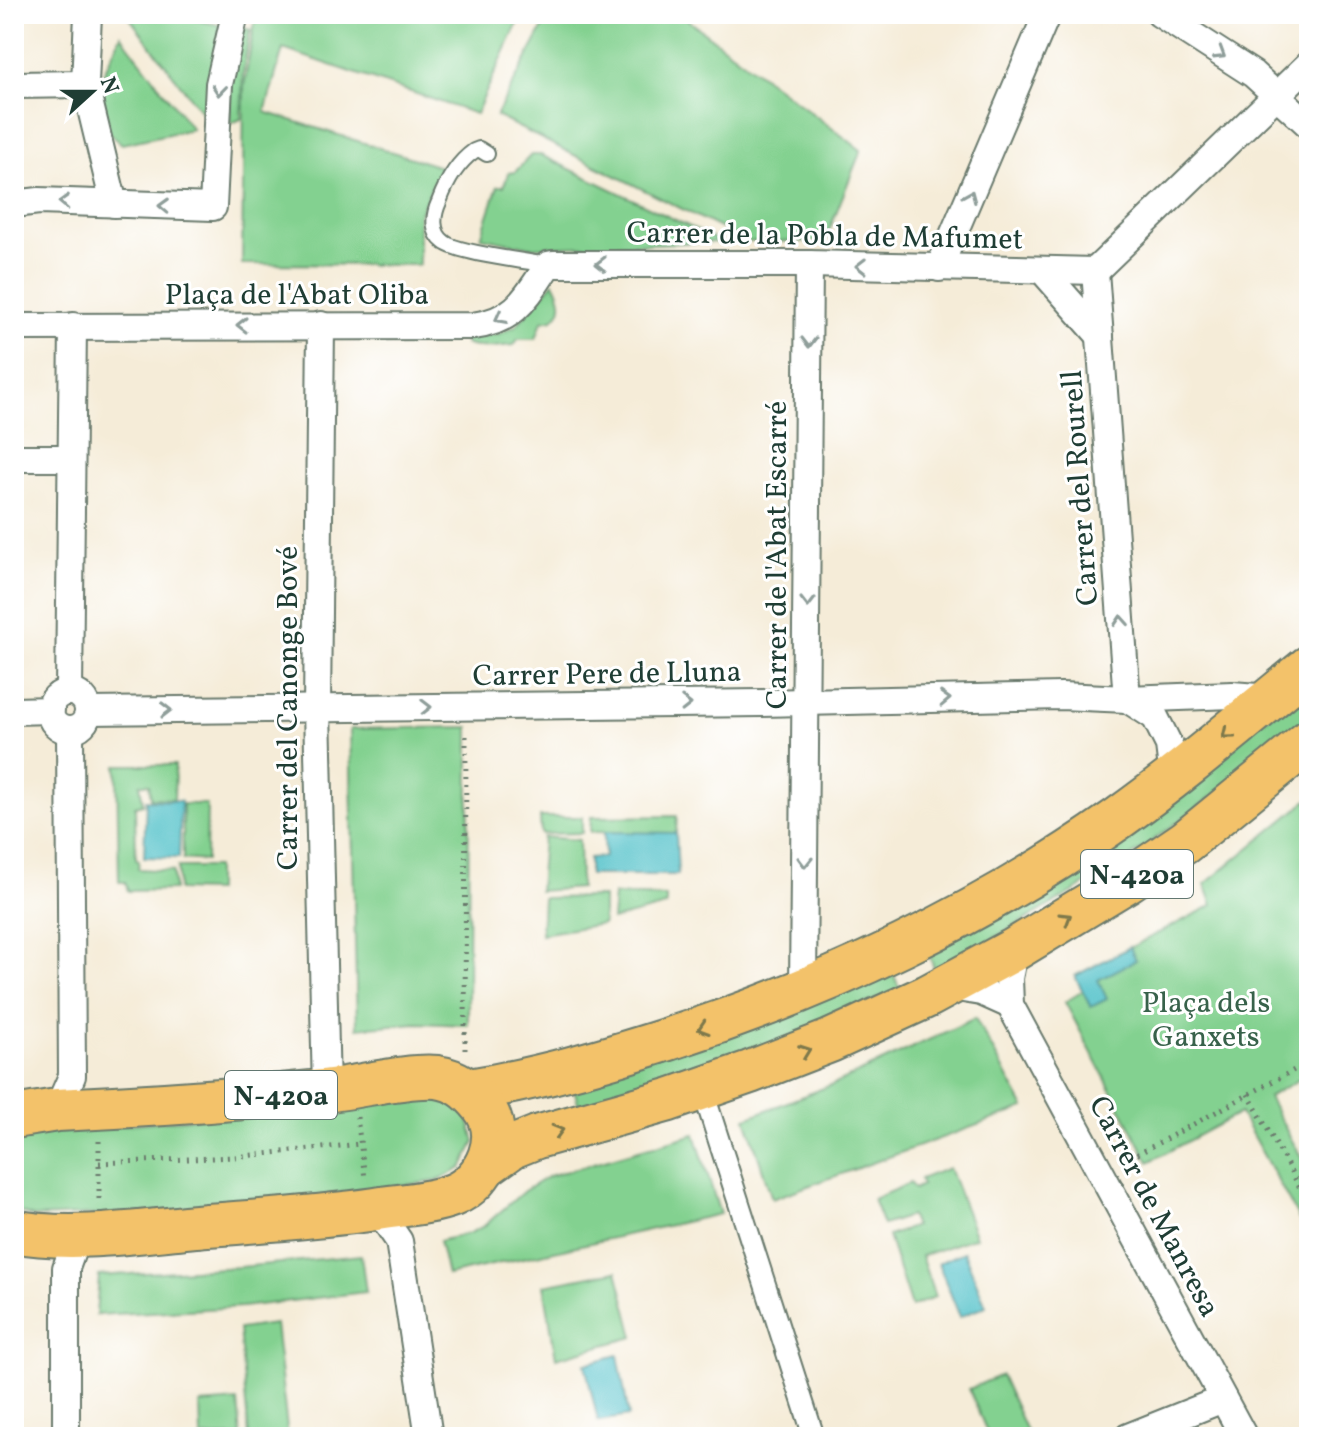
<svg xmlns="http://www.w3.org/2000/svg" width="1323" height="1451" font-family="Vollkorn,serif">
  <style>
    .green { fill: #83d190; stroke: #518762; stroke-width: 2 }
    .water { fill: #54c2ca; stroke: #3a807f; stroke-width: 2 }
    .lines { fill: none; stroke-linecap: round; stroke-linejoin: round }
    .service-casing { stroke: #6a7a6d; stroke-width: 18 }
    .pedestrian-casing { stroke: #6a7a6d; stroke-width: 24 }
    .minor-casing { stroke: #6a7a6d; stroke-width: 30 }
    .primary-casing { stroke: #6a7a6d; stroke-width: 46 }
    .path { stroke: #6a7a6d; stroke-width: 5; stroke-dasharray: 2 6; stroke-linecap: butt }
    .service { stroke: #fff; stroke-width: 14 }
    .pedestrian { stroke: #fff; stroke-width: 20 }
    .minor { stroke: #fff; stroke-width: 26 }
    .primary { stroke: #f3c26a; stroke-width: 42 }
    .oneway { stroke: #8f9e9a }
    .oneway2 { stroke: #7e794c }
    .labels { text-anchor: middle; stroke-width: 6; stroke-linejoin: round; paint-order: stroke }
    .shield { fill: #fff; stroke: #627771; stroke-width: 2 }
    .shield-label { font-size: 28px; font-weight: bold; fill: #1f3d34 }
    .street-label { font-size: 30px; fill: #1f3d34; stroke: #fff }
    .park-label { font-size: 30px; fill: #38624b; stroke: #fff }
  </style>
  <rect width="100%" height="100%" fill="#fff"/>
  <filter id="ink" filterUnits="userSpaceOnUse"><feTurbulence type="fractalNoise" baseFrequency=".0125" numOctaves="2"/><feDisplacementMap in="SourceGraphic" scale="16" xChannelSelector="R" yChannelSelector="G"/><feConvolveMatrix kernelMatrix="1 2 1 2 8 2 1 2 1" color-interpolation-filters="sRGB"/></filter>
  <filter id="wash" filterUnits="userSpaceOnUse"><feTurbulence type="fractalNoise" baseFrequency=".006" numOctaves="4" result="noise"/><feDisplacementMap in="SourceGraphic" scale="32" xChannelSelector="R" yChannelSelector="G"/><feGaussianBlur stdDeviation="1.8" result="paint"/><feColorMatrix in="noise" values="0 0 0 0 0 0 0 0 0 0 0 0 0 0 0 0 0 1.4 0 .05"/><feComposite in="paint" operator="in"/></filter>
  <g filter="url(#wash)">
    <rect width="100%" height="100%" fill="#f5ecd8"/>
    <g class="green">
      <polygon points="130,14 167,14 220,25 210,123 129,17"/>
      <polygon points="256,14 522,14 476,114 283,49 265,112 441,167 419,215 419,265 242,264 244,86"/>
      <polygon points="550,14 680,14 861,150 825,241 748,242 496,116"/>
      <polygon points="239,25 250,30 243,74 241,119 230,124 230,85"/>
      <polygon points="121,35 192,129 122,144 109,133 100,81"/>
      <polygon points="531,155 541,155 721,242 530,247 481,237 498,186 504,186 508,173 515,172"/>
      <path d="M554,282C560,293 567,308 553,319L542,321L536,339H518L514,345C499,346 479,350 465,344L466,337L498,334L516,326Z"/>
      <polygon points="1309,689 1309,720 1259,761 1124,862 936,972 927,951"/>
      <polygon points="469,727 468,1025 416,1023 357,1028 350,729"/>
      <polygon points="117,765 175,765 174,799 151,798 149,784 140,784 143,804 135,806 136,859 139,860 138,869 173,871 174,890 128,891 125,882 119,882"/>
      <polygon points="1309,799 1309,1074 1268,1097 1309,1171 1309,1237 1240,1113 1149,1162 1065,1002 1083,991 1075,976 1213,905 1205,884"/>
      <polygon points="183,804 207,804 206,861 183,859"/>
      <polygon points="677,816 676,833 590,832 591,817"/>
      <polygon points="540,817 582,817 582,833 541,834"/>
      <polygon points="543,837 579,840 580,888 539,891"/>
      <polygon points="178,867 216,867 216,891 178,890"/>
      <polygon points="614,895 666,897 666,906 612,920"/>
      <polygon points="603,897 603,924 541,934 543,898"/>
      <polygon points="891,969 900,989 758,1050 579,1107 573,1085"/>
      <polygon points="975,1018 1025,1108 772,1199 746,1118 839,1082"/>
      <polygon points="443,1095 467,1113 475,1142 462,1168 437,1181 198,1211 33,1217 14,1210 14,1135"/>
      <polygon points="695,1134 720,1214 447,1275 439,1241 470,1233 484,1226 524,1191 549,1176"/>
      <polygon points="949,1168 976,1237 921,1256 935,1297 911,1307 888,1236 915,1226 910,1216 883,1225 873,1199 910,1183 914,1189 922,1185 920,1179"/>
      <polygon points="361,1255 366,1292 242,1307 96,1315 99,1276 240,1267"/>
      <polygon points="617,1271 634,1337 556,1358 544,1285"/>
      <polygon points="275,1324 288,1437 249,1437 239,1329"/>
      <polygon points="1001,1375 1027,1433 1017,1437 989,1437 969,1389"/>
      <polygon points="238,1401 241,1437 201,1437 200,1404"/>
    </g>
    <g class="water">
      <polygon points="146,800 181,801 179,858 144,857"/>
      <polygon points="604,832 676,833 678,875 589,875 589,858 605,857"/>
      <polygon points="1130,947 1136,960 1098,980 1107,999 1091,1007 1075,976"/>
      <polygon points="964,1252 986,1306 960,1317 938,1263"/>
      <polygon points="618,1355 629,1416 598,1421 585,1364"/>
    </g>
  </g>
  <g filter="url(#ink)">
    <g class="lines">
      <g class="service-casing">
        <path id="service" d="M487,154L479,149L474,151C457,163 446,183 439,202C433,215 431,232 444,242C457,253 527,261 548,265"/>
      </g>
      <g class="pedestrian-casing">
        <polyline id="pedestrian" points="702,1088 814,1437"/>
      </g>
      <g class="minor-casing">
        <g id="minor">
          <polyline points="88,14 85,84 114,204"/>
          <polyline points="1160,14 1253,74 1309,125"/>
          <polyline points="14,85 85,84"/>
          <polyline points="14,204 39,201 213,207 219,84 235,14"/>
          <polyline points="939,268 1047,14"/>
          <polyline points="1042,270 1100,336"/>
          <polyline points="1095,271 1127,699"/>
          <polyline points="1095,271 1309,64"/>
          <polyline points="321,325 317,709 326,1091"/>
          <path d="M14,327L473,326C515,321 526,298 548,265L553,264H809L1095,271"/>
          <polyline points="14,458 71,458"/>
          <polyline points="69,692 73,326"/>
          <circle cx="69" cy="711" r="19"/>
          <polyline points="1127,699 1155,717 1169,745 1173,778"/>
          <polyline points="14,711 51,710"/>
          <polyline points="88,711 762,703 1061,696 1127,699 1232,695 1270,698"/>
          <polyline points="1015,949 1009,978 1010,1005 1244,1437"/>
          <polyline points="945,986 981,992 1010,1005"/>
          <polyline points="803,989 809,264"/>
          <polyline points="57,1110 72,1076 70,730"/>
          <polyline points="377,1209 399,1241 429,1437"/>
          <polyline points="66,1437 66,1268 78,1235"/>
          <polyline points="1128,1437 1223,1399"/>
        </g>
      </g>
      <g class="primary-casing">
        <g id="primary">
          <path d="M469,1090C538,1079 603,1060 669,1039C827,988 984,914 1119,818C1185,771 1246,718 1309,667"/>
          <path d="M14,1117L57,1110C146,1106 234,1100 323,1091C355,1088 408,1074 437,1077C457,1080 469,1089 482,1105C507,1135 486,1182 453,1195C429,1204 402,1205 376,1209C320,1217 264,1221 207,1225C147,1230 73,1243 14,1231"/>
          <polyline points="488,1164 512,1147 537,1137 669,1100 750,1072 830,1041 928,996 1015,949 1129,880 1185,842 1309,741"/>
        </g>
      </g>
      <g class="path">
        <polyline points="465,1050 466,732"/>
        <polyline points="1248,1094 1309,1204"/>
        <polyline points="357,1117 365,1178"/>
        <polyline points="99,1141 99,1203"/>
        <polyline points="1123,1162 1309,1062"/>
        <polyline points="99,1163 234,1157 360,1144"/>
      </g>
      <use href="#service" class="service"/>
      <use href="#pedestrian" class="pedestrian"/>
      <use href="#minor" class="minor"/>
      <use href="#primary" class="primary"/>
    </g>
    <defs><path id="oneway-chevron" d="M-2-3.5L2.5 0L-2 3.5" fill="none" stroke-width="1.6" stroke-linecap="round" stroke-linejoin="round" transform="scale(2)"/></defs>
    <g class="oneway">
      <use href="#oneway-chevron" transform="translate(1220 54) rotate(32)"/>
      <use href="#oneway-chevron" transform="translate(219 90) rotate(96)"/>
      <use href="#oneway-chevron" transform="translate(970 196) rotate(-67)"/>
      <use href="#oneway-chevron" transform="translate(64 202) rotate(-178)"/>
      <use href="#oneway-chevron" transform="translate(164 206) rotate(-178)"/>
      <use href="#oneway-chevron" transform="translate(601 264) rotate(-180)"/>
      <use href="#oneway-chevron" transform="translate(861 266) rotate(-179)"/>
      <use href="#oneway-chevron" transform="translate(500 318) rotate(152)"/>
      <use href="#oneway-chevron" transform="translate(242 325) rotate(180)"/>
      <use href="#oneway-chevron" transform="translate(809 342) rotate(90)"/>
      <use href="#oneway-chevron" transform="translate(808 602) rotate(90)"/>
      <use href="#oneway-chevron" transform="translate(1121 621) rotate(-94)"/>
      <use href="#oneway-chevron" transform="translate(945 699) rotate(-2)"/>
      <use href="#oneway-chevron" transform="translate(686 704) rotate(-1)"/>
      <use href="#oneway-chevron" transform="translate(426 707) rotate(-1)"/>
      <use href="#oneway-chevron" transform="translate(166 710)"/>
      <use href="#oneway-chevron" transform="translate(805 862) rotate(91)"/>
    </g>
    <g class="oneway2">
      <use href="#oneway-chevron" transform="translate(1227 734) rotate(141)"/>
      <use href="#oneway-chevron" transform="translate(1066 918) rotate(-31)"/>
      <use href="#oneway-chevron" transform="translate(703 1028) rotate(162)"/>
      <use href="#oneway-chevron" transform="translate(805 1051) rotate(-21)"/>
      <use href="#oneway-chevron" transform="translate(558 1131) rotate(-16)"/>
    </g>
  </g>
  <g class="labels">
    <g class="shield">
      <rect x="1081" y="850" width="112" height="48" rx="6"/>
      <rect x="225" y="1071" width="112" height="48" rx="6"/>
    </g>
    <g class="shield-label">
      <text x="1137" y="884">N-420a</text>
      <text x="281" y="1105">N-420a</text>
    </g>
    <g class="street-label">
      <text transform="translate(825 235) rotate(1)" y="10">Carrer de la Pobla de Mafumet</text>
      <text x="297" y="304">Plaça de l'Abat Oliba</text>
      <text transform="translate(1079 488) rotate(-94)" y="10">Carrer del Rourell</text>
      <text transform="translate(776 555) rotate(-90)" y="10">Carrer de l'Abat Escarré</text>
      <text transform="translate(607 673) rotate(-1)" y="10">Carrer Pere de Lluna</text>
      <text transform="translate(287 708) rotate(-90)" y="10">Carrer del Canonge Bové</text>
      <text transform="translate(1155 1206) rotate(62)" y="10">Carrer de Manresa</text>
    </g>
    <g class="park-label">
      <text x="1206" y="1012">Plaça dels<tspan x="1206" dy="34">Ganxets</tspan></text>
    </g>
  </g>
  <rect width="1323" height="1451" fill="none" stroke="#fff" stroke-width="48"/>
  <g transform="translate(92 92) rotate(69)" stroke="#ffffff" stroke-width="6" paint-order="stroke">
  <path d="M0-6L14 30L0 20L-14 30Z" fill="#1f3d34"/>
  <text y="-12" font-size="22" font-weight="bold" text-anchor="middle" fill="#1f3d34">N</text>
  </g>
</svg>
